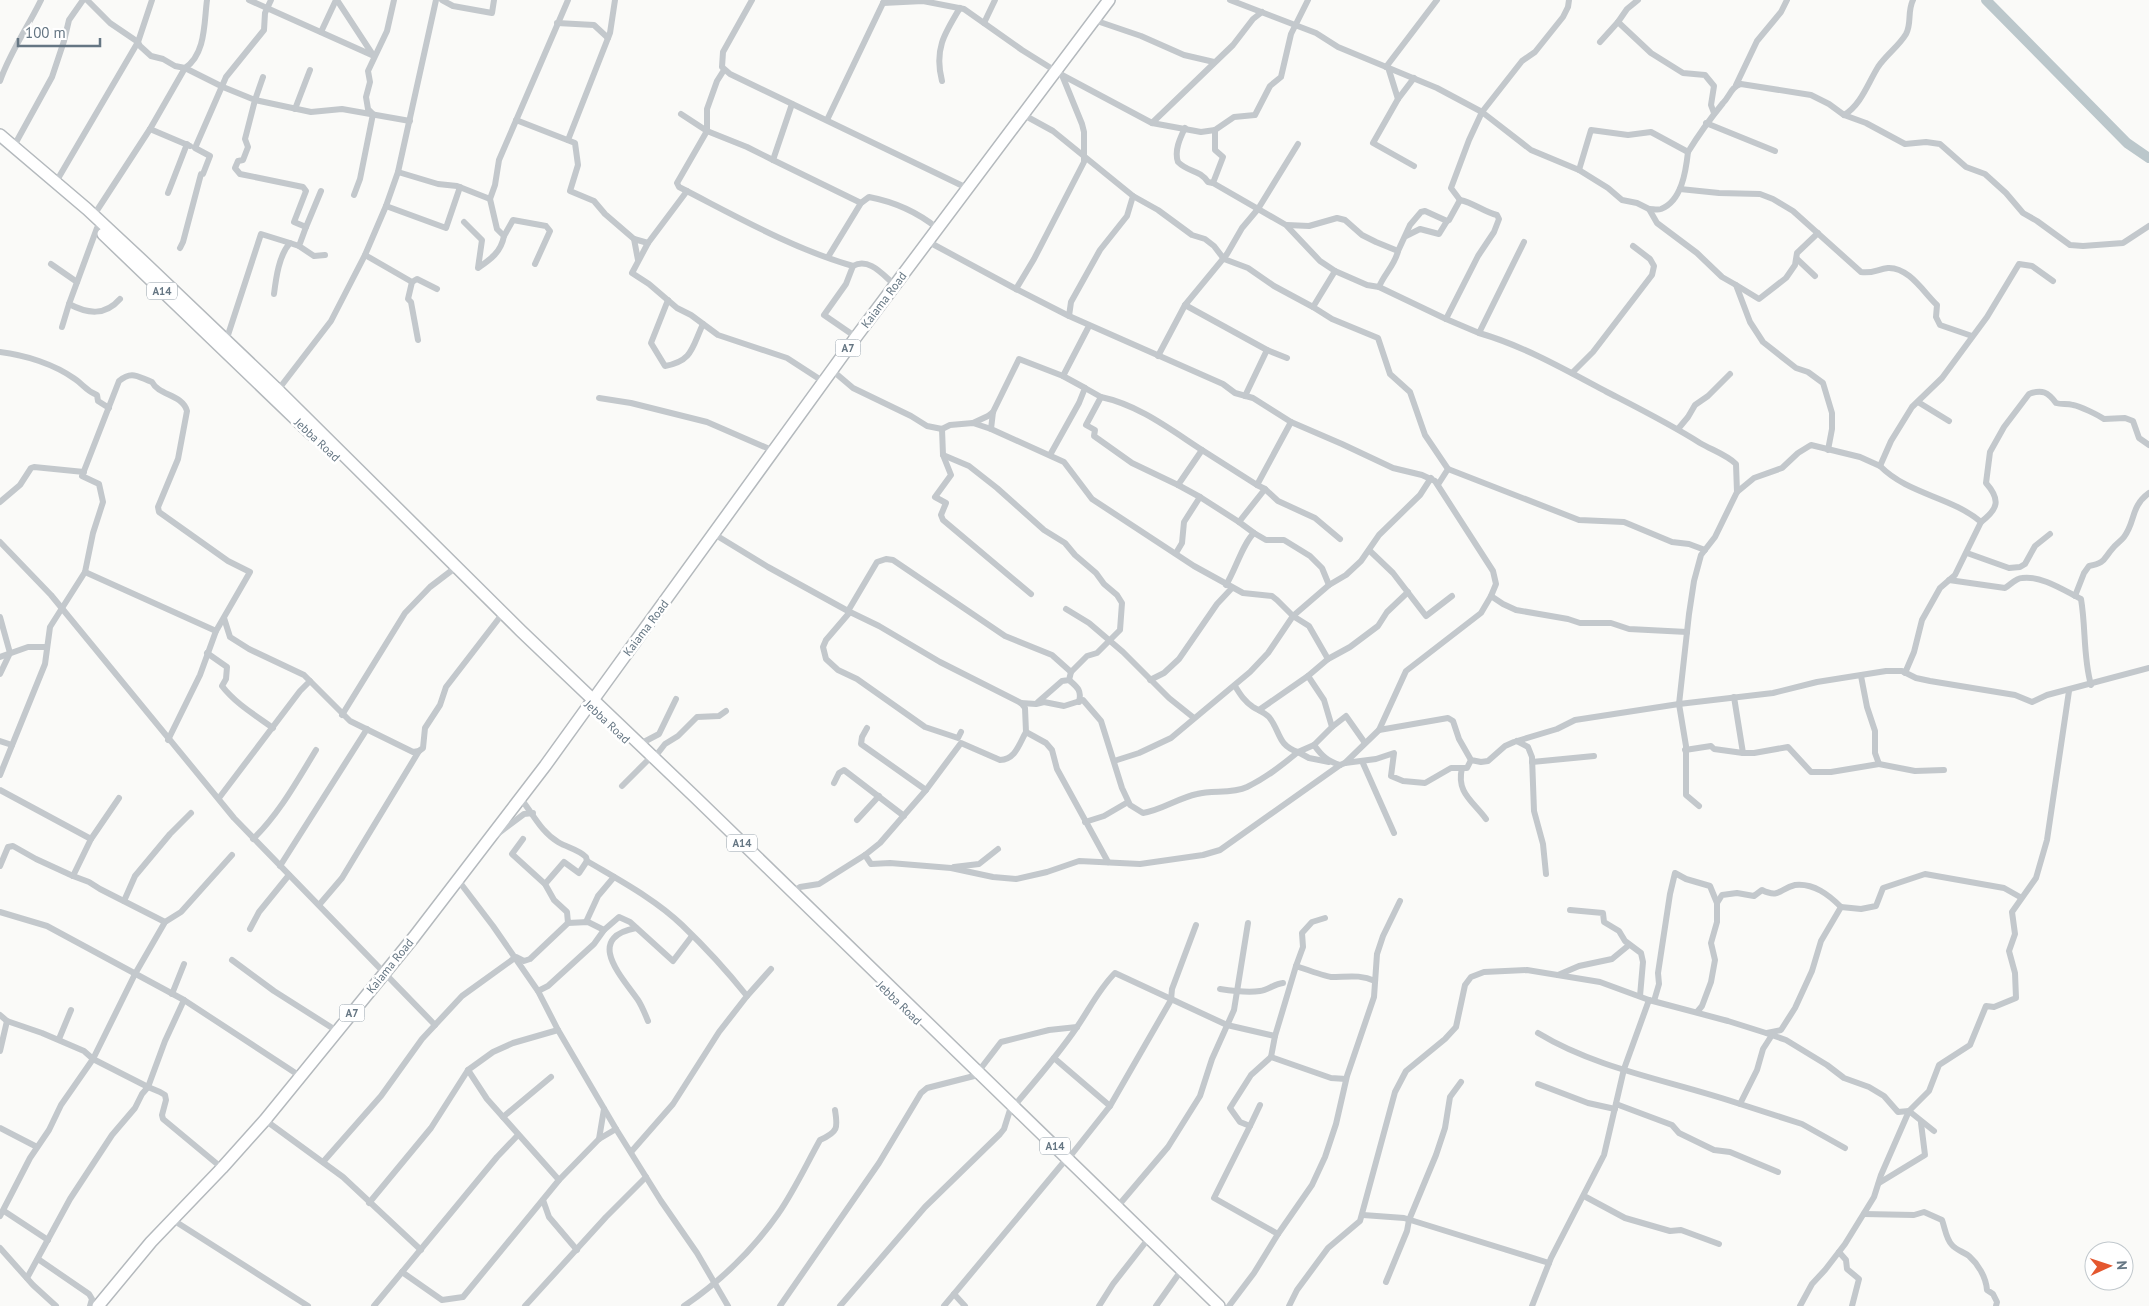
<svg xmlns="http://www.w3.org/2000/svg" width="2149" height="1306" font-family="'PT Sans',sans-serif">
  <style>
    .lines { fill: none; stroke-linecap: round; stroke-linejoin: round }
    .river { stroke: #bbc7cb; stroke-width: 10 }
    .highway-casing { stroke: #b4b9bd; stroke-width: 14 }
    .street { stroke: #c3c8cc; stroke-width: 6 }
    .highway { stroke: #fff; stroke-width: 11 }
    .labels { text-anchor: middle; stroke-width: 5; stroke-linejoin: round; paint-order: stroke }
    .shield { fill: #fff; stroke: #939fa8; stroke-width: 1 }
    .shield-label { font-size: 11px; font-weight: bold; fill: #657683 }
    .street-label { font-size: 12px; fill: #657683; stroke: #fff }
  </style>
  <rect width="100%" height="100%" fill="#fafaf8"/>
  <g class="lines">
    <polyline class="river" points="1986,0 2127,143 2149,158"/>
    <g class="highway-casing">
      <g id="highway">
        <polyline points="0,135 87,209 147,265 278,390 521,631 695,797 1219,1306"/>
        <polyline points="103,234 311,434"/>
        <polyline points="593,700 856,337 1109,0"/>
        <polyline points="98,1306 151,1242 222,1168 265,1120 414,937 545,766 589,705"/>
      </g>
    </g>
    <g class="street">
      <polyline points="152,0 138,42 140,46 151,56 163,59 175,66 185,68 223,87 255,100 245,139 248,147 243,160 238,161 235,168 240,174 303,187 306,191 294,222 306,227 321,191"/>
      <polyline points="249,0 374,56"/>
      <polyline points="337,0 373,55"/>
      <polyline points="442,0 453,6 492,13 494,0"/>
      <polyline points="752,0 723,52 722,67 730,74 967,188"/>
      <path d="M1230,0L1316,33L1338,47L1437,88L1482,112L1531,150L1579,170L1591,130L1628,135L1651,132L1688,152C1699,134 1710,119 1723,103C1730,96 1731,87 1741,84L1811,95L1829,104L1844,115L1866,123L1905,144L1926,142L1940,144L1966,167L1985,174L2006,193L2023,213L2037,221L2070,245L2083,246L2123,243L2149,226"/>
      <polyline points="883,3 923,1 964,9 1022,50 1062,75 1152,123 1201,132 1215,130 1215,150 1223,157 1213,183 1286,225 1320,261 1335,271 1313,307 1332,319 1378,338 1390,374 1410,392 1425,435 1448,469 1439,483"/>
      <polyline points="1094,20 1141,36 1184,55 1214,62"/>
      <polyline points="1618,22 1627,9 1638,0"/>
      <polyline points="557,23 594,25 608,38"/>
      <polyline points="984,23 995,0"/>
      <polyline points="321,32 336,0"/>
      <polyline points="1600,42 1618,22 1651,53 1683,73 1705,75 1714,86 1711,105 1714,113"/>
      <polyline points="1386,67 1437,0"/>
      <polyline points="1388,67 1398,99"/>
      <path d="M724,70L717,81L707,109V131L677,183L679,187C734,215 793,249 853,266L846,284L824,315L856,337"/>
      <polyline points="263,77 255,100 311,112 342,109 410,121"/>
      <polyline points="1414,78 1398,99 1373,143 1414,166"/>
      <path d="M0,81C10,52 28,27 41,0"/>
      <path d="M942,81C934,50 944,34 960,8"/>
      <polyline points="1736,85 1757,41 1781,12 1787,0"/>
      <polyline points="792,104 773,160 861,203"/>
      <polyline points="295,109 310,70"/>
      <polyline points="681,114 707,131 747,147 773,160"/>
      <polyline points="1022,114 1053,131 1133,196 1127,216 1100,250 1071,302 1069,316"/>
      <path d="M1844,115C1861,105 1868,83 1878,67C1886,55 1899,46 1906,34C1912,23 1907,12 1913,0"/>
      <polyline points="516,120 575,143 578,165 570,191 594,201 605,214 634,239 648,243"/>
      <polyline points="827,120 884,1"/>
      <polyline points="1152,123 1233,45 1253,19 1262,12"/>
      <polyline points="1706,123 1775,151"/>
      <path d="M1185,128C1180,138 1174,151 1178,162C1189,173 1199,169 1208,182L1213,183"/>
      <polyline points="150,129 190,146"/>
      <polyline points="1215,130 1234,117 1255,115 1270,86 1281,77 1291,34 1308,0"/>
      <polyline points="568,140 610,33 615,0"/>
      <polyline points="14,146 52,77 64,41 69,20 83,0"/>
      <polyline points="1579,170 1608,188 1622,200 1637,203 1649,209 1657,223 1697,253 1722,277 1736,285 1750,322 1763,342 1796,368 1808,372 1823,383 1832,413 1832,429 1828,450"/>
      <polyline points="398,172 438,184 457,186 490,199 495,185 499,160 568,0"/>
      <polyline points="56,182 138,42 110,23 87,0"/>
      <path d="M1680,189L1719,193L1760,194L1773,199L1793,211L1861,272C1872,274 1878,269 1888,268C1909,267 1924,293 1937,305L1936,317L1940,325L1972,336"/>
      <polyline points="687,191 648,243 632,273 649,284 677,308 691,315 718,335 787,358 824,382"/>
      <polyline points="168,193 187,144"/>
      <polyline points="354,195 360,179 373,114 368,109 366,97 370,82 368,71 387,31 394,0"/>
      <polyline points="1133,196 1158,210 1192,235 1205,239 1214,246 1224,259 1248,268 1274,286 1313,307"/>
      <polyline points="1460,200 1451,188 1469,140 1482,112 1522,61 1535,52 1563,17 1568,7 1569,0"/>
      <polyline points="386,206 446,228 460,187"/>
      <path d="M1649,209C1653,209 1658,210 1661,209C1682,201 1686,170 1688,152"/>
      <path d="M94,215L150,129L185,68C206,54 204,22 207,0"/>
      <path d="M464,222L482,240L478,268C491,259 501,252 504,236L497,229L490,199"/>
      <path d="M1287,225L1309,226L1337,218L1345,220L1362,235L1376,242L1398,251C1395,265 1384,274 1379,287L1367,285L1335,271"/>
      <polyline points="306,227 299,246 314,256 325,255"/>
      <path d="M97,228L69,304C88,314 105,316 120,299"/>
      <polyline points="504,236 513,220 546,226 550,231 535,264"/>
      <polyline points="1406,236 1420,229 1439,234 1447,221"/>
      <polyline points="634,239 638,260"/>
      <polyline points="927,241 1016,289"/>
      <polyline points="180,248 183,242 201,174 203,174 210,156 195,148 226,77 264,30 265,13 271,0"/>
      <polyline points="365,255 412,282 417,279 437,289"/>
      <path d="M828,257L861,203L869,197C895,202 916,211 937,228"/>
      <polyline points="1797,259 1815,276"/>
      <polyline points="51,264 77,282"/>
      <path d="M853,266C869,257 883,275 895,285"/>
      <polyline points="412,282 408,299 411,302 418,340"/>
      <polyline points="1736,285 1759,299 1786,278 1795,265 1797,253 1818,233"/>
      <path d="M1379,287L1446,319L1478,256L1494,232L1499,219L1497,215C1484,212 1474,203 1460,200L1449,220L1447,221L1425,211L1421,212L1410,225L1398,251"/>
      <path d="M274,294C276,278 279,255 290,243L299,246"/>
      <path d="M668,300L651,343L665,366C693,361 692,347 703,324"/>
      <polyline points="1185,305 1267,350 1245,396"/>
      <polyline points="1446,319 1479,333 1524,242"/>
      <polyline points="62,327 69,304"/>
      <path d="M1479,333C1524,346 1566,370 1607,392C1638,408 1670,424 1700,443C1712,450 1727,455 1736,464L1737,492"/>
      <polyline points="226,341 261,234 290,243"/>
      <polyline points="1267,350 1287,358"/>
      <path d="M0,352C25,355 54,364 75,379C84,385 85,390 97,395L98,401L109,408"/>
      <polyline points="1158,356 1185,305 1227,254 1242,228 1258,209 1298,144"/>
      <polyline points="833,371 853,388 911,416 927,426 942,429 950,425 973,423 991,429 1064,462 1092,499 1194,566 1243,593 1272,596 1277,600 1293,616 1309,626 1328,659 1308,676 1324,700 1332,727 1314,745 1298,752 1309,758 1329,762"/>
      <polyline points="1572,373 1593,352 1652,275 1654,266 1650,259 1633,246"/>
      <polyline points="1063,376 1089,326"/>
      <polyline points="1085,388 1101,397 1086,425 1095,430 1094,436 1132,463 1178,485"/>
      <polyline points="278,390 331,321 365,255 386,206 398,172 436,0"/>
      <path d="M1101,397C1139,405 1171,430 1202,450"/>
      <polyline points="599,398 631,403 707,422 774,451"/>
      <polyline points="1918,402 1949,421"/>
      <polyline points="973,423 988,416 993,412"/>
      <polyline points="942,429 943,455 951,475 935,497 946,503 941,515 943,520 1031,594"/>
      <polyline points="991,429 993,412 1019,359 1063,376 1085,388 1079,403 1050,455"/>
      <polyline points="1678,429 1688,417 1695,405 1708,396 1730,374"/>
      <polyline points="943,455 969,466 997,488 1044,530 1065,543 1075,555 1096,573 1104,584 1117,595 1122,603 1120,630 1097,653 1087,656 1071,672 1069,680 1062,681 1038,702"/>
      <path d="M1880,466C1909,495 1950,496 1981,522L1955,575L1940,588L1922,620L1914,652L1905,673"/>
      <polyline points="1448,469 1579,520 1624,522 1672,542 1689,544 1705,550"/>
      <polyline points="1265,489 1278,501 1315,518 1340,539"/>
      <polyline points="1200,497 1178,485 1202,450 1257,485"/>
      <polyline points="0,502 20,485 31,468 34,467 84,472"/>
      <path d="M1981,522C1998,509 2001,500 1986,483L1990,452L2004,427L2029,394C2042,389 2048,392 2056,403C2062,405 2067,403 2073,405C2080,406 2098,415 2104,419L2125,418L2133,421L2139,438L2149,445"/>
      <polyline points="1254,533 1266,540 1284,540 1310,556 1322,568 1329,585"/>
      <polyline points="714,534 768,567 848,611 879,626 940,662 1021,703 1025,708 1026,732 1046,743 1052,750 1057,769 1108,862"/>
      <polyline points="0,542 51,595 234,818 435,1025"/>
      <polyline points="1369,550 1393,573 1426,616 1452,596"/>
      <polyline points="1176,553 1182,543 1184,522 1200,497 1239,522"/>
      <polyline points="1967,553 2009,568 2020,567 2025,564 2035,546 2050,534"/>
      <polyline points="85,572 216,631"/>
      <path d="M1949,580L2005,588C2010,585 2016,578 2022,578C2041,575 2065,591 2081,599C2086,628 2083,657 2091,685"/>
      <path d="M1226,585C1235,571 1243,543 1254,533L1239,522L1265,489L1257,485L1291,422"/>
      <polyline points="1491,596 1503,604 1516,610 1568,619 1580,623 1611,623 1629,629 1687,632"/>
      <path d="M2075,596L2084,573L2089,566C2106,563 2103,559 2113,548C2116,544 2121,541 2124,537C2136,521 2130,507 2149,493"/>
      <polyline points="1066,609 1089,623 1123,652 1169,698 1194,718"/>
      <polyline points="848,611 877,562 886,559 893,560 1005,636 1052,655 1071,672"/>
      <polyline points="850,612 826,640 823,647 826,659 838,670 857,679 925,727 958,738 961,732"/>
      <polyline points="0,617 10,653 0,674"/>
      <path d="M207,653L227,667L226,679L222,686C235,703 255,715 273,728"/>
      <polyline points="0,657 28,647 46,647"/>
      <polyline points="1328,659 1350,647 1378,626 1387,612 1408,592"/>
      <path d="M1069,680C1077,687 1082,690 1079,702"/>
      <polyline points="1150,680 1164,673 1179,659 1217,604 1232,588"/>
      <polyline points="310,681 350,721 413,752 419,751 423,748 425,728 440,705 446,687 500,617"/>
      <polyline points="1734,697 1743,753 1754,753 1788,747 1811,772 1831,772 1879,764 1875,753 1875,731 1867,707 1861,676"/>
      <path d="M1021,703L1036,704L1044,702L1064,706L1083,700L1101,721L1122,788L1130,805L1143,813C1162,810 1178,798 1197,794C1213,790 1232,794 1247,787C1266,778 1282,765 1298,752C1277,745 1281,732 1269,717C1265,713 1258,710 1253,707C1244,701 1240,694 1235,686"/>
      <polyline points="1259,710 1308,676"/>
      <polyline points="342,715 405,613 430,587 451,571"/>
      <polyline points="1332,727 1346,716 1365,743"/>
      <polyline points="867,728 862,737 861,744 926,790"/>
      <polyline points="1379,730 1448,718 1453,721 1459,739 1471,760 1481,762 1488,761 1505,746 1514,742 1557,729 1575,720 1679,704 1773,693 1817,682 1886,671 1902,671 1916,678 1930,681 2015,695 2032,702 2047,695 2149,668"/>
      <polyline points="0,741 12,745"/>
      <polyline points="1517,741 1528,747 1532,757 1534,811 1543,844 1546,874"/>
      <polyline points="640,744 659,734 676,699"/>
      <path d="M1314,745C1322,756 1327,761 1340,765"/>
      <polyline points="1685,750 1711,746 1714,749 1743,753"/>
      <polyline points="654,758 665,744 678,736 697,717 719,716 726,711"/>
      <polyline points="1114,761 1139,753 1171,738 1250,672 1268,653 1293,616 1329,585 1346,575 1361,561 1379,535 1420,495 1431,478"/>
      <polyline points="1362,761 1394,833"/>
      <polyline points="1532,762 1594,756"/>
      <polyline points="1345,763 1376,759 1394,753 1391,776 1403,781 1425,783 1451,768 1467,768 1471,760"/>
      <polyline points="1879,764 1915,771 1944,770"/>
      <path d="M1462,768C1456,793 1473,801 1486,819"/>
      <path d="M0,775L45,664L50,627L85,572L93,533L103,502L99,484L82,476L119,381C132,370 138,377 152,382C159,396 182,394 187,411L178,459L158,507L159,512L228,561L250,572L216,631L200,675L168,740"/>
      <polyline points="834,783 839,773 844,770 904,816"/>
      <polyline points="622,786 648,760"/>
      <polyline points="0,790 91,839"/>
      <polyline points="119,798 91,839 73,876 89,882 100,889 165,922"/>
      <polyline points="219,798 300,691 310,681 304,675 249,649 230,637 224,618"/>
      <path d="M520,798C533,813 540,831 558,842C568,848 578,849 586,857L587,861"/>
      <polyline points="1699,806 1686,795 1686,746 1679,704 1689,614 1694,581 1701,555 1715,537 1737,492 1754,478 1782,468 1798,453 1811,445 1860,457 1880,466 1891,441 1912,407 1942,378 1987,317 2019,264 2032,266 2053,281"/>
      <polyline points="857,820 879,796"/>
      <polyline points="1085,822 1104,816 1128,802"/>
      <polyline points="496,835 524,814 533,813"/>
      <path d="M253,839C279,814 297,781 316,750"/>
      <polyline points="523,839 512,854 545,884 554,900 567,912 568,923 588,922 604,930 619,917 630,922 673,961 692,936"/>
      <polyline points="865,855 871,864 890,863 951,868 993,877 1016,879 1047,872 1079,861 1140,864 1203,855 1220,850 1340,765 1345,763 1379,730 1406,671 1481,613 1491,596 1496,584 1493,571 1435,481 1422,475 1393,468 1342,444 1291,422 1253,398 1235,393 1223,384 1069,316 1016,289 1034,259 1084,162 1084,132 1082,124 1062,75"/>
      <polyline points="0,866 8,847 13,846 36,859 73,876"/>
      <polyline points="280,866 367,729"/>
      <polyline points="954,867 979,864 998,849"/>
      <polyline points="458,880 493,926 538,991 558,1030 616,1129 661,1201 697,1253 728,1306"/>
      <path d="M545,884L564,862L579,873L587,861C619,880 655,899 682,925C705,947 727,971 747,996L719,1032L673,1104L631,1152"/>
      <path d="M792,892L800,887L819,884L865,855L880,843L926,790L961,743L1000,760C1016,759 1019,744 1026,732"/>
      <polyline points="124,901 135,876 170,834 191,813"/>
      <polyline points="319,905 342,878 419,751"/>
      <polyline points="1570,910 1603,913 1604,922 1619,931 1625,941 1641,953 1643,962 1640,996"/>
      <polyline points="0,912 47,926 184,1000 300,1076"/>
      <polyline points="586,922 598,896 614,877"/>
      <path d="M636,928C584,938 622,977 638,1000C642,1006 645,1014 648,1021"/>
      <polyline points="250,929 259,912 289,875"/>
      <polyline points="232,960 274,991 337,1031"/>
      <polyline points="1296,966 1303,947 1302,933 1312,922 1325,918"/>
      <polyline points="1558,975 1579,966 1612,959 1629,945"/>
      <path d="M1220,989C1233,991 1247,993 1260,991C1268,990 1274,984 1283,983"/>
      <polyline points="538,991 548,986 594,944 604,930"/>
      <polyline points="172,994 184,964"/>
      <polyline points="747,996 771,969"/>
      <polyline points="1654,1001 1659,984 1658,973 1670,894 1675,873 1686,879 1710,886 1717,903"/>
      <path d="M1697,1012L1702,1006L1711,982L1715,960L1711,943L1717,922V903L1722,895L1737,893L1754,896L1762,890C1780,899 1780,888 1795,885C1814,883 1829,895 1841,907"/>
      <polyline points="0,1015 7,1021 42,1033 84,1051 93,1059 148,1087 160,1092 165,1095 166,1100 162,1115 163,1119 222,1168"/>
      <path d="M1538,1033C1599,1070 1673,1081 1740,1104L1757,1070L1763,1049L1772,1035"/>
      <polyline points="1767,1033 1781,1030 1795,1008 1812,971 1821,941 1841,907 1861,909 1876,906 1883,888 1925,874 2004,888 2020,897"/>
      <polyline points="59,1039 71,1010"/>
      <polyline points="0,1051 7,1021"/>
      <path d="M1271,1057L1275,1036L1296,966C1305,969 1324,976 1331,977C1347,977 1360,974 1375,981"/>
      <polyline points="1054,1058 1110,1106 1171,1000 1172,989 1196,925"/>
      <polyline points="468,1070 487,1099 559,1180"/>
      <polyline points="978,1072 1001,1042 1049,1030 1077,1027"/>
      <polyline points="1538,1084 1588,1103 1615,1109"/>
      <polyline points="1616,1104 1672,1125 1679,1133 1714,1150 1730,1152 1778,1172"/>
      <polyline points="1740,1104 1802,1124 1845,1148"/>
      <polyline points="1260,1105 1250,1126 1240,1122 1230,1108 1251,1075 1271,1057 1331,1078 1346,1079"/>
      <path d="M1014,1106C1036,1080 1058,1055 1077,1027C1090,1008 1099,989 1115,973L1227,1025L1275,1036"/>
      <polyline points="503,1117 551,1077"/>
      <polyline points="265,1120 343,1177 421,1250"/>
      <polyline points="1250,1126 1214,1198 1278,1234"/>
      <polyline points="0,1128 37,1147"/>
      <polyline points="599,1139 604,1109"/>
      <polyline points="1068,1159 1110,1106"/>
      <polyline points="323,1162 381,1096 422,1039 462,996 516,957 524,961 530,959 568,923"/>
      <polyline points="1879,1183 1925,1155 1921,1123"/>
      <polyline points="1584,1196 1625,1218 1670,1231 1681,1230 1719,1244"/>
      <polyline points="543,1200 549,1217 577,1250"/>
      <polyline points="369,1203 431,1128 468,1070 493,1052 513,1043 558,1030"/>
      <polyline points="1118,1206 1168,1147 1200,1096 1212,1059 1234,1010 1248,923"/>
      <polyline points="4,1211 48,1240"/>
      <path d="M1864,1214L1914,1215L1924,1212L1942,1220C1945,1228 1946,1239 1952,1245C1956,1250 1964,1252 1969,1256C1978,1264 1986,1277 1987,1290L1993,1294L1997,1302L1996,1306"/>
      <polyline points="1363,1215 1404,1218 1549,1263"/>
      <polyline points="0,1216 30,1158 49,1130 61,1105 93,1059 135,974 165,922 181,912 232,855"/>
      <polyline points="173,1220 308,1306"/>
      <polyline points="0,1248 33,1285 56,1306"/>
      <polyline points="1839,1252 1846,1260 1847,1269 1859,1279 1852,1306"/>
      <polyline points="38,1259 89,1294 92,1299 90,1306"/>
      <polyline points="402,1272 442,1300 463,1297 559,1180 599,1139 616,1129"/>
      <polyline points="27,1278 70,1199 112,1135 135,1108 142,1094 148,1087 165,1041 184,1000"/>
      <polyline points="1386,1282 1407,1231 1409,1220 1436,1155 1445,1128 1450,1097 1461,1082"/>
      <polyline points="954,1294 965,1306"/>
      <polyline points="374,1306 497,1157 518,1135"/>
      <polyline points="525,1306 606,1217 646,1177"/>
      <path d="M684,1306C721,1281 752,1251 778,1214C794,1191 806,1165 820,1140C838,1132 838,1128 835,1110"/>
      <polyline points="780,1306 879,1163 921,1093 927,1088 974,1076"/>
      <polyline points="840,1306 925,1207 1000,1134 1004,1129 1010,1110"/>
      <polyline points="944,1306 1063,1163"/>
      <polyline points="1099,1306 1113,1284 1145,1243"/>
      <polyline points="1156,1306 1178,1275"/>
      <polyline points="1229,1306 1254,1273 1278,1234 1312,1185 1325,1157 1336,1124 1347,1076 1374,997 1377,954 1383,936 1400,901"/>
      <polyline points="1289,1306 1297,1290 1328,1248 1360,1221 1395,1092 1406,1071 1445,1039 1456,1027 1465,985 1471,977 1484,972 1527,970 1600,982 1649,1000 1728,1021 1766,1033 1786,1040 1827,1065 1844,1078 1869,1087 1884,1096 1898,1112 1909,1111 1934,1131"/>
      <polyline points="1532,1306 1551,1258 1604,1155 1624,1069 1649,1000"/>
      <polyline points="1800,1306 1812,1284 1825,1270 1845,1244 1874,1197 1881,1175 1909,1111 1929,1091 1939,1065 1970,1045 1986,1006 1994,1007 2016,998 2015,973 2009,951 2015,934 2012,912 2036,878 2047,840 2069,691"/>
    </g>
    <use href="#highway" class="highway"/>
  </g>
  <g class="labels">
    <g class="shield">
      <rect x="147" y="282.5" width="30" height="17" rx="4"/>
      <rect x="835.5" y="339.5" width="25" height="17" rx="4"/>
      <rect x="727" y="834.5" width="30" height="17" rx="4"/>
      <rect x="339.5" y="1004.5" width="25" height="17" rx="4"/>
      <rect x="1040" y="1137.5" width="30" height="17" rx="4"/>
    </g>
    <g class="shield-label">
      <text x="162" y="295">A14</text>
      <text x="848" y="352">A7</text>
      <text x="742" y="847">A14</text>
      <text x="352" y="1017">A7</text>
      <text x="1055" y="1150">A14</text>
    </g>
    <g class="street-label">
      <text transform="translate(884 300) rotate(-53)" y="4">Kaiama Road</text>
      <text transform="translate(317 440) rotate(43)" y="4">Jebba Road</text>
      <text transform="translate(646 628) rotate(-53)" y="4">Kaiama Road</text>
      <text transform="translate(607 722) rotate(43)" y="4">Jebba Road</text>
      <text transform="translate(390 966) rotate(-51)" y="4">Kaiama Road</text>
      <text transform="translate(899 1003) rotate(44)" y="4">Jebba Road</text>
    </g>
  </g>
  <g transform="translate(2109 1266) rotate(87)"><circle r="24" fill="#ffffff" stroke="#c1c8cd"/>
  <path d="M0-4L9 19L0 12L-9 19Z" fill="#e4572e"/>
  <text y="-8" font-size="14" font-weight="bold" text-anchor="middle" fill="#657683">N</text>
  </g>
  <path d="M18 38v8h82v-8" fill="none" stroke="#657683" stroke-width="2.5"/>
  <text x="25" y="38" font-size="15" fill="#657683" stroke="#ffffff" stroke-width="4" paint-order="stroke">100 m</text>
</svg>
